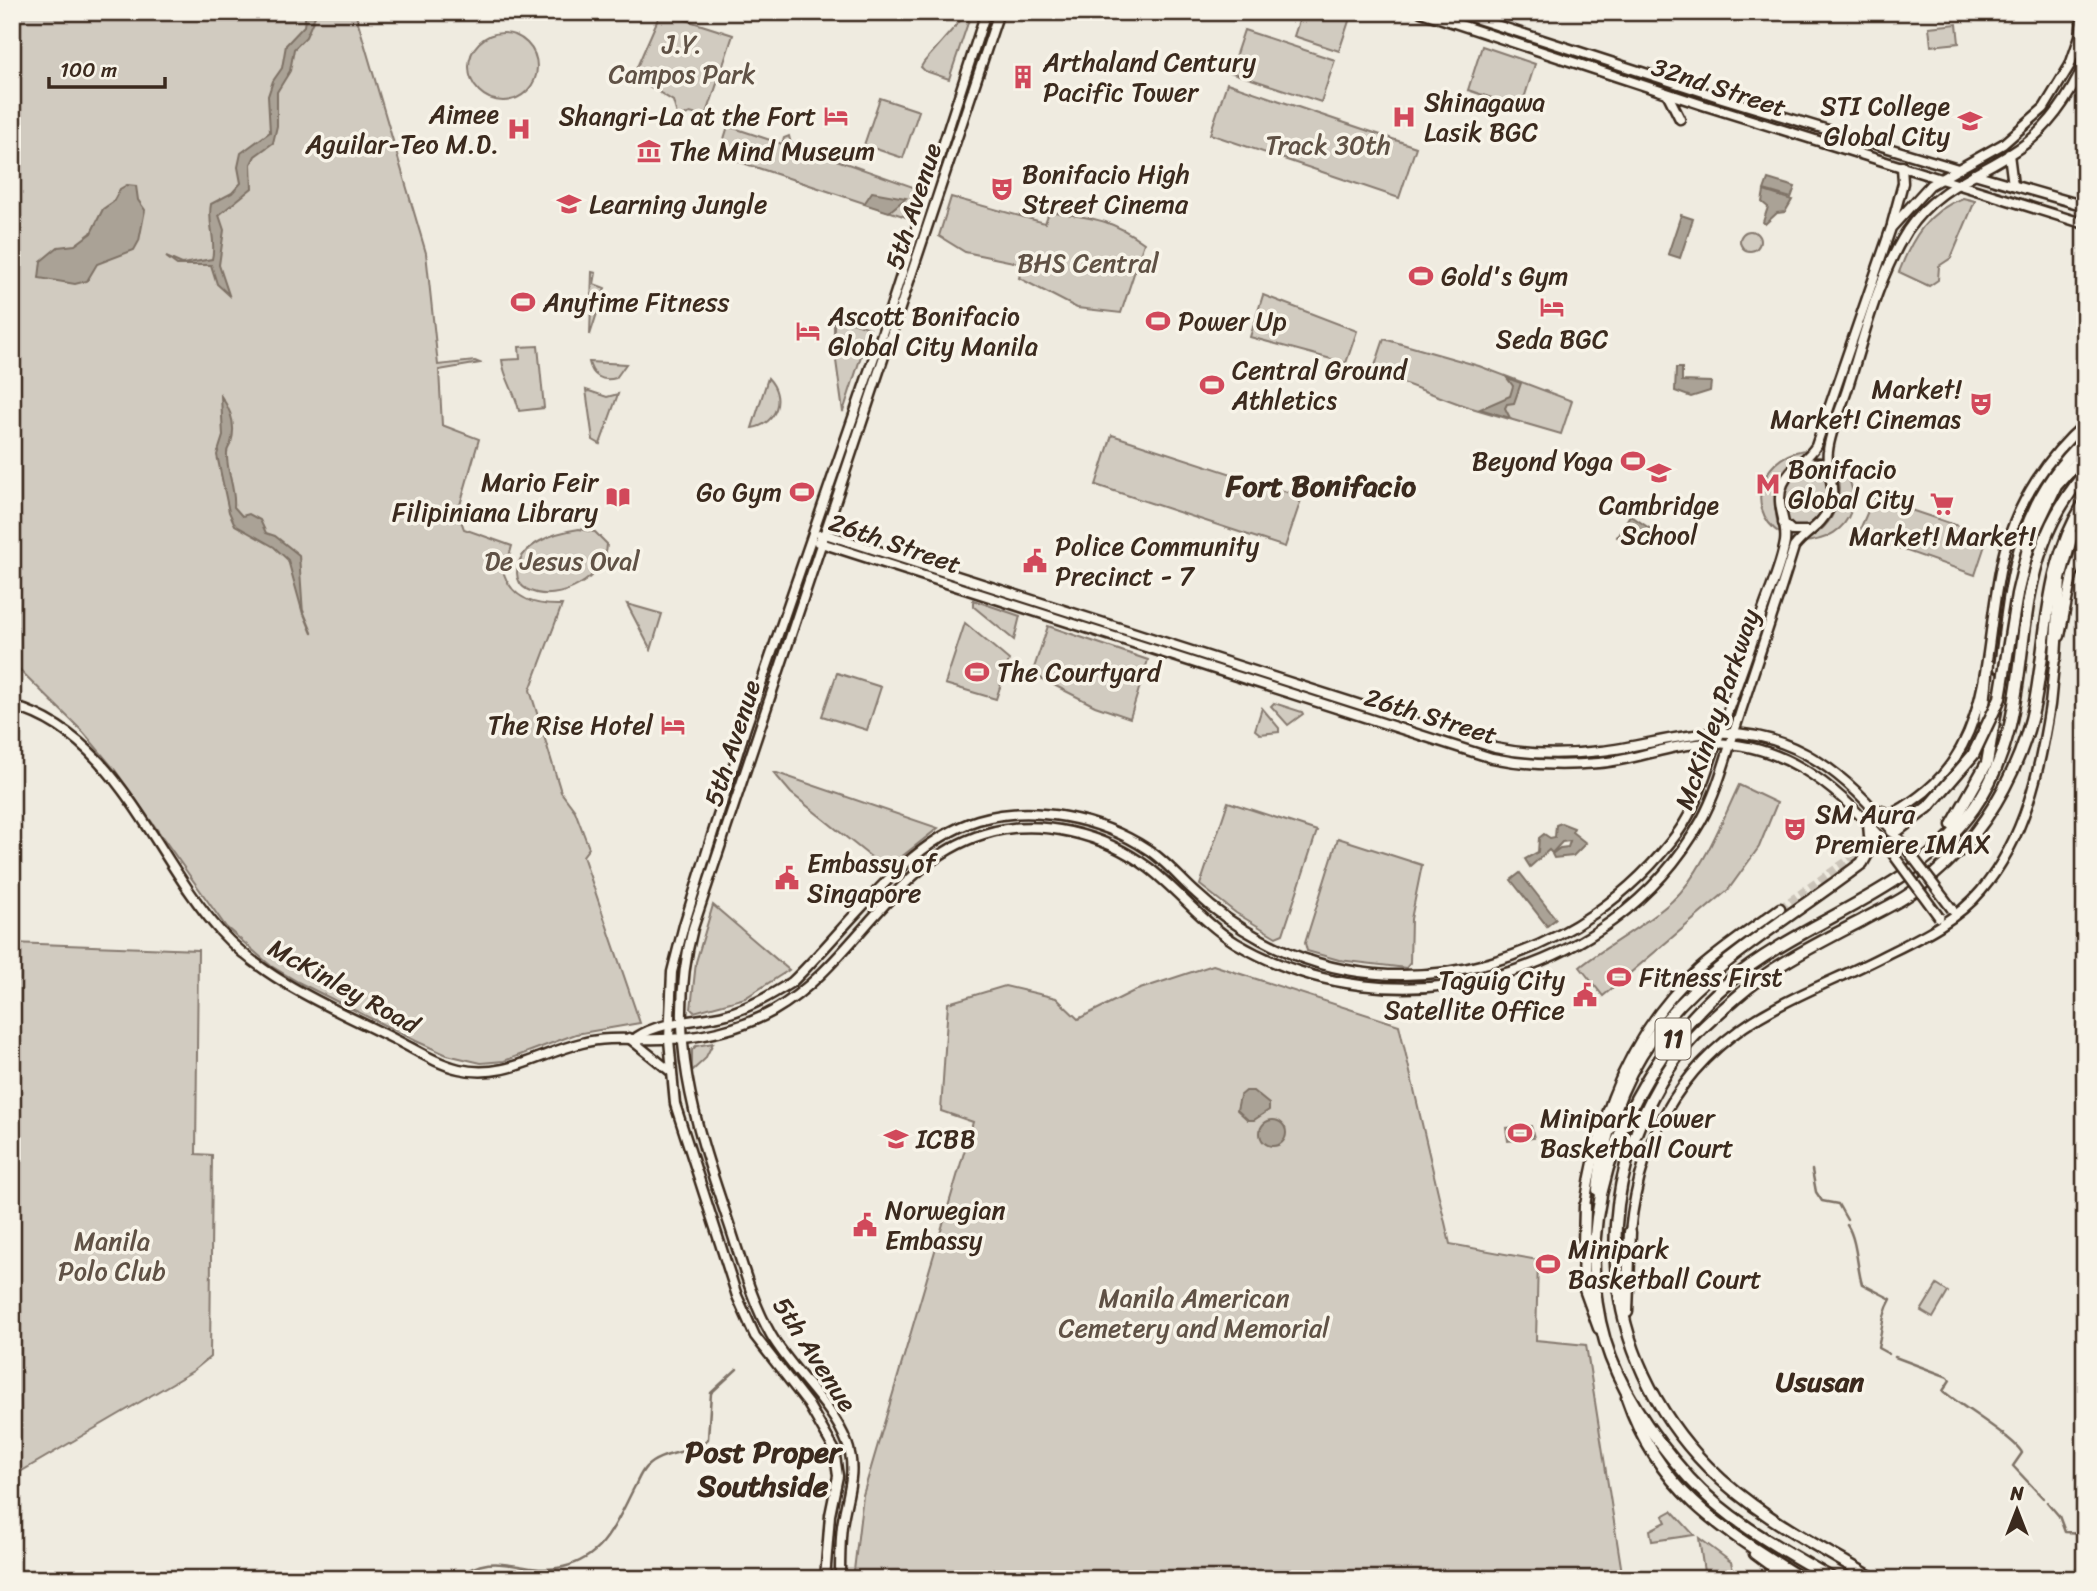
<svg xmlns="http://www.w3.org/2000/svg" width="2097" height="1591" font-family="Sriracha,sans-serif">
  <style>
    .green { fill: #d1cbc0; stroke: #867a6f; stroke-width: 2 }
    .water { fill: #aaa296; stroke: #7e7266; stroke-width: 2 }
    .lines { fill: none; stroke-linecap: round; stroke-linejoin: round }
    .stream { stroke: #7e7266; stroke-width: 2.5 }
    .secondary-tunnel { stroke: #cbc4b9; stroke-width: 8; stroke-dasharray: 8 4; stroke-linecap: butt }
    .secondary-casing { stroke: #3b2a1e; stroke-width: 13 }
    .primary-casing { stroke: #3b2a1e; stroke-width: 15 }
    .secondary { stroke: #f7f3e8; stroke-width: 8 }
    .primary { stroke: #f7f3e8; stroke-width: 10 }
    .secondary-bridge-casing { stroke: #3b2a1e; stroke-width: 13; stroke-linecap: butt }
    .primary-bridge-casing { stroke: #3b2a1e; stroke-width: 15; stroke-linecap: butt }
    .secondary-bridge { stroke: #f7f3e8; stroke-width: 8 }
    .primary-bridge { stroke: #f7f3e8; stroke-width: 10 }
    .labels { text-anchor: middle; stroke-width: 7; stroke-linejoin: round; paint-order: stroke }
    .shield { fill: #f7f3e8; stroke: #73665b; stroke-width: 2 }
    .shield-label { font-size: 24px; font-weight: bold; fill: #3b2a1e }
    .park-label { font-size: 26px; fill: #605246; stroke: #f7f3e8 }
    .poi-label { font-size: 26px; fill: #3b2a1e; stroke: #f7f3e8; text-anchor: start }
    .street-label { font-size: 26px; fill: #3b2a1e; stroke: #f7f3e8 }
    .neighbourhood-label { font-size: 28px; font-weight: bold; fill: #3b2a1e; stroke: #f7f3e8 }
    .quarter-label { font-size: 30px; font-weight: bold; fill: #3b2a1e; stroke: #f7f3e8 }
  </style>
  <rect width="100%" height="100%" fill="#efebe0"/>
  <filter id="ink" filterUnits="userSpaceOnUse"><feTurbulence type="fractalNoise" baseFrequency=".0143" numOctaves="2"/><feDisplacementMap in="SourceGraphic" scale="14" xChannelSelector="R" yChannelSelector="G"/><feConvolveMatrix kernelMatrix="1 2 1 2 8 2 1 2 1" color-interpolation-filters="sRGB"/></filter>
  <g filter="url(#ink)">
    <g class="green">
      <path d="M12,12H355L426,253L438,365L475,361L480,363L439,370L442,425L479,439L458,512L464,529L512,546L504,574C513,600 536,606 562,605L530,690L561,792L575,811L589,848L583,856L640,1023L576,1034L504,1061L481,1063L447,1055L416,1041L298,982L271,966L226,927L115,770L84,733L12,662Z"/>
      <polygon points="661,12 733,35 703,126 698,115 690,113 678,118 673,101 633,76"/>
      <polygon points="1302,12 1352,12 1339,51 1294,36"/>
      <polygon points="971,14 949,79 925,71 921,67 924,62 959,22"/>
      <polygon points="1957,24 1959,43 1931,46 1929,27"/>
      <polygon points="1244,30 1335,60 1321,102 1230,72"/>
      <circle cx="503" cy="67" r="34"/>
      <polygon points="1482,46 1535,64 1521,108 1468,90"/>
      <polygon points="1227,83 1416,147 1399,198 1210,134"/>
      <polygon points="880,98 919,111 903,158 864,145"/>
      <polygon points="728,126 782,144 784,138 789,136 791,144 916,188 906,217 719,155"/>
      <path d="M951,197L1045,223L1048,215L1054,212C1093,218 1111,219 1144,243L1121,313L1077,308L1019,278L1023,264L965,252L939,236Z"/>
      <path d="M1963,198L1975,201L1951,258L1939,266L1938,280L1929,286L1899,272C1912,238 1928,211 1963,198Z"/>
      <circle cx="1750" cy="241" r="10"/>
      <polygon points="592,272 596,273 594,284 605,288 590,335"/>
      <polygon points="1263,295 1357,331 1346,363 1250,337"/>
      <polygon points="834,315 870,328 843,412 834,346"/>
      <polygon points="1384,339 1479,366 1572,401 1561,434 1465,406 1373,372"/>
      <path d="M538,346L544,408L519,411C516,393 504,379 502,360L520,359L519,347Z"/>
      <path d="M589,362L626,364L616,378C602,382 592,376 589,362Z"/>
      <path d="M768,378C786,397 777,424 752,428Z"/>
      <polygon points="586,390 607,397 618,394 600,444 593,440"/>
      <polygon points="1112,435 1302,497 1285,547 1096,485"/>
      <path d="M1811,450C1774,465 1769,500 1781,534C1740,507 1765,449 1811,450Z"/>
      <path d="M1831,456C1871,490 1854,541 1801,542C1839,526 1847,491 1831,456Z"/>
      <path d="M1815,463C1840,482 1825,527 1795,529C1772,509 1787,467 1815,463Z"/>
      <polygon points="1869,496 1988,536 1975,575 1858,534 1868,511"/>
      <path d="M579,529L595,532L607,544C607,577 558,605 528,590C521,587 517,580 517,573C517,544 557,532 579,529Z"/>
      <polygon points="973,600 1020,616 1014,640 974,607"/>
      <polygon points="627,604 662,614 651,650"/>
      <polygon points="965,623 1009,660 996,699 945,684"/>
      <polygon points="1048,626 1148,660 1130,718 1095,706 1032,674"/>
      <polygon points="837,673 881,687 867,730 822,716"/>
      <polygon points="1274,703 1302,712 1303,714 1288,725 1271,706"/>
      <polygon points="1262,708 1279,728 1279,732 1260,734 1255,730"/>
      <polygon points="774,773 777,773 938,828 886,869 791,793"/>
      <path d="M1739,785L1777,803L1759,847L1728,890L1603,996L1580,967C1609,944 1643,927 1672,901C1701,875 1722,821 1739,785Z"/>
      <polygon points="1228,802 1317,831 1283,934 1276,937 1236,913 1200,885"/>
      <polygon points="1338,838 1422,865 1411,919 1410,963 1406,968 1339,960 1307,951 1305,943"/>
      <polygon points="713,905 789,970 745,998 694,1012 691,1009 696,962"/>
      <polygon points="12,943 198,950 196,1154 212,1155 210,1357 193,1371 20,1472 12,1472"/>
      <polygon points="1213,965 1399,1025 1450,1244 1538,1260 1536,1340 1586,1345 1623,1579 853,1579 863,1495 973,1122 941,1111 948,1003 1005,986 1056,998 1078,1019 1134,991"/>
      <polygon points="713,1043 705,1059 692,1071 692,1050 696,1046"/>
      <polygon points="1531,1126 1534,1138 1508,1141 1506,1128"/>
      <polygon points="1937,1285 1948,1292 1933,1318 1921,1311"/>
      <polygon points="1672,1511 1694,1535 1652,1541 1650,1530 1666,1522 1663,1516"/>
      <polygon points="1699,1538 1731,1562 1733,1570 1727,1579 1705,1579"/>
    </g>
    <g class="water">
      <path d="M306,12L316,14L306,37L294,49L290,71L277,92V126L273,143L255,156L251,164L252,188L219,215L224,230L219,265L229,295L217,284L211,265H177L166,257L182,264L212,259C217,239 207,224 211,204L232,193L241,183L238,167L241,153L270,132L268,96L273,81L282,68L286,45L304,26Z"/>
      <polygon points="1768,179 1795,187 1791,198 1764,190"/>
      <polygon points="127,185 136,186 138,200 145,210 139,241 134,250 97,264 87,281 75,284 39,278 41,261 58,247 75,245 91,233 103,209 113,202 120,189"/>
      <polygon points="1764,191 1792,200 1785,212 1777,213 1765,224 1763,222 1768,207 1762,202"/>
      <polygon points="872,192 906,198 889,212 864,204"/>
      <polygon points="1681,215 1693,219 1680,258 1668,254"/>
      <polygon points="1676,368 1682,368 1682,381 1711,382 1710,391 1691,397 1675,391"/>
      <polygon points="1507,378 1521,383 1514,403 1507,404 1505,408 1510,418 1480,409 1510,396 1513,386"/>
      <path d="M221,396C231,410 236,427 231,443C229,448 227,448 227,453C226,471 236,489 234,507L242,516L249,514L260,520L266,533L275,536L299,555L303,614L288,560L274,547L235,525L229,512L217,455L223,436Z"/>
      <polygon points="1630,515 1655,532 1648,543 1636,534 1629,544 1617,537"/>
      <polygon points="1561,823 1574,828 1572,832 1586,843 1573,856 1554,858 1552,854 1560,848 1568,847 1570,841 1562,842 1552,853 1549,850 1530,867 1525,859 1538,852 1539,838 1544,834 1550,838 1555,837 1556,825"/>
      <polygon points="1520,873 1556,919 1547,926 1511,880"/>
      <polygon points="1246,1091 1253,1091 1269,1104 1269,1110 1254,1120 1248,1120 1237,1110 1240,1096"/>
      <circle cx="1273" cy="1133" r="13"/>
    </g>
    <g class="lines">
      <g class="stream">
        <polyline points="303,611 312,633"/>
        <polyline points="1812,1170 1816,1192 1822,1201 1838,1204 1847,1220"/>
        <path d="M1847,1225C1857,1240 1857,1269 1862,1284L1891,1299C1882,1314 1882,1331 1878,1348L1889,1354"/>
        <path d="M1895,1357L1948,1377L1950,1380L1943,1391C1959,1405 2016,1439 2022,1453L2013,1466L2043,1498"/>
        <polyline points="2047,1502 2059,1516 2065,1532 2085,1533"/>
        <path d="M455,1579C496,1546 520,1577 563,1567C606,1557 617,1520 635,1486C638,1480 641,1472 646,1467C663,1450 691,1455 708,1439L711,1393L737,1369"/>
      </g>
      <polyline class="secondary-tunnel" points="1780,908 1894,828"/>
      <g class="secondary-casing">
        <g id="secondary">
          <polyline points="1421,12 1703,105 2085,224"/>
          <polyline points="1456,12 1722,98 1958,169"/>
          <polyline points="1668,95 1680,119"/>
          <polyline points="2009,154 2013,185"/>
          <polyline points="1974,174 2085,206"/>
          <polyline points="1892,224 1903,183 1902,166"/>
          <polyline points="1802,462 1821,463 1831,471"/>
          <polyline points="1783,523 1792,531 1809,531"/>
          <path d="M820,535L825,534L860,545L1495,748C1529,755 1567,755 1601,751C1640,747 1678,734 1717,733C1795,730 1850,778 1895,834"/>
          <path d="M818,542L1492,758C1525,765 1565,766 1599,763C1628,761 1658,749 1688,745C1774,733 1837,784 1887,846"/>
          <polyline points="2060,636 2072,576 2085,538"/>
          <path d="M12,706C117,734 153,856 220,931C266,982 335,1009 396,1040C416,1050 437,1064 459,1069C504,1080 540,1053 582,1043C609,1036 635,1040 662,1039C699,1039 741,1029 773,1011C854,965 892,862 984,834C1038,817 1104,834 1149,868C1180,892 1202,922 1236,943C1392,1035 1612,981 1701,821C1718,790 1726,756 1737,723C1756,664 1776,606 1794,547C1805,532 1822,526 1829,508C1838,487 1825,471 1828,451C1830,431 1841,409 1847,390C1864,337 1877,279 1907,231C1937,186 1979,176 2021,147C2051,126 2070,96 2085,63"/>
          <polyline points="1983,725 1989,664"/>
          <path d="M1876,809L1890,814C1904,809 1914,800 1926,791C1997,732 1983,631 2005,549C2019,501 2047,457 2085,424"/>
          <path d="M637,1037C663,1020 699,1022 727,1014C751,1007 771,995 792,982C846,930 904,843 978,820C1033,804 1100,818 1147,849C1166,861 1180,879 1196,893C1216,912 1238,927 1262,940C1406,1018 1586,959 1679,831C1699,803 1707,768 1719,736C1733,697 1747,658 1760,619C1768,594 1781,567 1785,542C1788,521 1774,505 1783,484C1790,467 1807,461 1816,446L1891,228L1930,185L2003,144L2044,108L2070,65L2080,36L2083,12"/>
          <polyline points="629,1038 670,1071"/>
          <path d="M1585,1206C1598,1117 1630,1031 1699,969C1724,947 1753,928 1780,908"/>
          <path d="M1630,1232C1640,1133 1686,1055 1775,1008C1811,988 1849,974 1885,955C1919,938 1956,921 1981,891C2025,839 2040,770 2050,705C2052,687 2053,669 2056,652"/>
          <polyline points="1754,1554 1788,1579"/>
          <polyline points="825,1579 830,1515 838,1476 834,1449 808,1404 755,1336 737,1296 675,1104 669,1040 672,972 684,925 745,730 885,325 986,12"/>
          <path d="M840,1579C840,1561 840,1543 842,1526C846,1497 858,1472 847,1443C831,1402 793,1373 771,1335C751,1300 741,1259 728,1221C694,1121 665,1034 693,928L999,12"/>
        </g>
      </g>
      <g class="primary-casing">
        <g id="primary">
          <polyline points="2030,540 2056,486 2085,453"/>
          <polyline points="2055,658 2060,579 2072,535"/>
          <path d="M2000,668C2011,581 2016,504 2085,440"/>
          <polyline points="1952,825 1987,763 1997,704"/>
          <polyline points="1892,831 1898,830 1928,807"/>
          <path d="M1598,1190C1616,1010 1735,959 1862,863L1871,847L1869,824"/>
          <polyline points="1585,1206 1583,1284 1599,1328"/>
          <polyline points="1627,1312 1630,1232"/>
          <path d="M1627,1398C1659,1492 1722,1529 1802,1579"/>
          <path d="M1833,1579C1783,1550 1728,1521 1689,1478C1655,1440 1620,1391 1605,1341C1567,1212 1630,1066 1729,982C1807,917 1913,894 1974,808C2032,725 2011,633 2043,545C2052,518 2067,495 2085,473"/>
          <path d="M1874,1579C1818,1546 1754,1514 1708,1467C1598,1355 1585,1191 1674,1061C1690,1037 1715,1016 1737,997C1772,966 1819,943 1861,921C1878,911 1899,903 1915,890C1936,874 1958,853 1975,833C2004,796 2026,748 2035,702C2048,632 2045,564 2085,502"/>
        </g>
      </g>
      <use href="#secondary" class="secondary"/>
      <use href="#primary" class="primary"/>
      <g class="secondary-bridge-casing">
        <g id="secondary-bridge">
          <polyline points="1899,839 1952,909"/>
          <polyline points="1887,846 1939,917"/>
        </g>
      </g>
      <g class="primary-bridge-casing">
        <polyline id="primary-bridge" points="1928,807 1973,755 2000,698 2017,594 2030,540"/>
      </g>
      <use href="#secondary-bridge" class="secondary-bridge"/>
      <use href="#primary-bridge" class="primary-bridge"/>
    </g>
  </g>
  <defs>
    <g id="building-bare" transform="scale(1.89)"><path d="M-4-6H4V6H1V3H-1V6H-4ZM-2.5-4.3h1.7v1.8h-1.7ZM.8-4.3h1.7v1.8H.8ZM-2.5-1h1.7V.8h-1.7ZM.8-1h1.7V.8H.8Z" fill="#d1495b" stroke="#f7f3e8" stroke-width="2.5" paint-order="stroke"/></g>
    <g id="hotel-bare" transform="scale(1.89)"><path d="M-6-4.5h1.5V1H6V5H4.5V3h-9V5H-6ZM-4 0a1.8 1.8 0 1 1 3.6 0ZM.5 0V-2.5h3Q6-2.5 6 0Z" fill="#d1495b" stroke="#f7f3e8" stroke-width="2.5" paint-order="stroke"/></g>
    <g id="hospital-bare" transform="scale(1.89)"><path d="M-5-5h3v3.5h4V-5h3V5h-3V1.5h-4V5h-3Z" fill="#d1495b" stroke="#f7f3e8" stroke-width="2.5" paint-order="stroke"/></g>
    <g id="university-bare" transform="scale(1.89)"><path d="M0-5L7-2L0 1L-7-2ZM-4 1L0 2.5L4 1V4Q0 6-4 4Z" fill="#d1495b" stroke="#f7f3e8" stroke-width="2.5" paint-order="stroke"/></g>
    <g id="museum-bare" transform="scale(1.89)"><path d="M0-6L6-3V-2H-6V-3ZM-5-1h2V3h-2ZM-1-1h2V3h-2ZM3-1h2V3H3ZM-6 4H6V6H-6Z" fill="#d1495b" stroke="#f7f3e8" stroke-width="2.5" paint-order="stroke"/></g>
    <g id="theatre-bare" transform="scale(1.89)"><path d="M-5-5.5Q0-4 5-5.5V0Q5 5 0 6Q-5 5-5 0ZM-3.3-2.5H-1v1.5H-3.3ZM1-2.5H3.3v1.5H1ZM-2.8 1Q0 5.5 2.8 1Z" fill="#d1495b" stroke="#f7f3e8" stroke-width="2.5" paint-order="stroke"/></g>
    <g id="school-bare" transform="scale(1.89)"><path d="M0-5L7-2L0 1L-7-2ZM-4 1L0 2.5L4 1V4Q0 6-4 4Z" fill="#d1495b" stroke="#f7f3e8" stroke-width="2.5" paint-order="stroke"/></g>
    <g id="stadium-bare" transform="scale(1.89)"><path d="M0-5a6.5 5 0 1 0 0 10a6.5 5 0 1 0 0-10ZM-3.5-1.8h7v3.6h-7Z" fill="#d1495b" stroke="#f7f3e8" stroke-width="2.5" paint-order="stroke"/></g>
    <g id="metro-bare" transform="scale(1.89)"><path d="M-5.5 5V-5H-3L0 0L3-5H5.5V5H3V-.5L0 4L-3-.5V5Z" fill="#d1495b" stroke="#f7f3e8" stroke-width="2.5" paint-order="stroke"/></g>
    <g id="library-bare" transform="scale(1.89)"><path d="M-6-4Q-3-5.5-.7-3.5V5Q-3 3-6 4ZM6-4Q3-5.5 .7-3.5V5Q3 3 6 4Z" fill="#d1495b" stroke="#f7f3e8" stroke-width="2.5" paint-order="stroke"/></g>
    <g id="supermarket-bare" transform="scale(1.89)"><path d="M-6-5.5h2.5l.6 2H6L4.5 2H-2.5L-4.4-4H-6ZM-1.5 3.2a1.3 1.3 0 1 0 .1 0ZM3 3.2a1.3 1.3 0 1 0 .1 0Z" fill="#d1495b" stroke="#f7f3e8" stroke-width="2.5" paint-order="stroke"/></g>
    <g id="civic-bare" transform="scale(1.89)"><path d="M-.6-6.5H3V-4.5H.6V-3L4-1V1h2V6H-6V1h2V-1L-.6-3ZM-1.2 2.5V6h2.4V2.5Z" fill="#d1495b" stroke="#f7f3e8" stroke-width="2.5" paint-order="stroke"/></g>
  </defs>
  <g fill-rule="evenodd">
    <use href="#building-bare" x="1023" y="77"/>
    <use href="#hotel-bare" x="836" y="116"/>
    <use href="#hospital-bare" x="1404" y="117"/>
    <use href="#university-bare" x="1970" y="121"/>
    <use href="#hospital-bare" x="519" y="129"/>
    <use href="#museum-bare" x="649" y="151"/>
    <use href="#theatre-bare" x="1002" y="189"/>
    <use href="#school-bare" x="569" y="204"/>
    <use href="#stadium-bare" x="1421" y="276"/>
    <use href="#stadium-bare" x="523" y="302"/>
    <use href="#hotel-bare" x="1552" y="307"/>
    <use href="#stadium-bare" x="1158" y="321"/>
    <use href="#hotel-bare" x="808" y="331"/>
    <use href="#stadium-bare" x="1212" y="385"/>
    <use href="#theatre-bare" x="1981" y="404"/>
    <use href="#stadium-bare" x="1633" y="461"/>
    <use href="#school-bare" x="1659" y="473"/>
    <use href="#metro-bare" x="1768" y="484"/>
    <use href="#stadium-bare" x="802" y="492"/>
    <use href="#library-bare" x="618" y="497"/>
    <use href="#supermarket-bare" x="1942" y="504"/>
    <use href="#civic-bare" x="1035" y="561"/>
    <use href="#stadium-bare" x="977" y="672"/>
    <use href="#hotel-bare" x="673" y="725"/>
    <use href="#theatre-bare" x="1795" y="829"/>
    <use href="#civic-bare" x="787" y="878"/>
    <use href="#stadium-bare" x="1619" y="977"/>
    <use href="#civic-bare" x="1585" y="995"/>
    <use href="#stadium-bare" x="1520" y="1133"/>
    <use href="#school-bare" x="896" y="1139"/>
    <use href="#civic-bare" x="865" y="1225"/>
    <use href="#stadium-bare" x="1548" y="1264"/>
  </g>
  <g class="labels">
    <rect class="shield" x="1655.5" y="1018.5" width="35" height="41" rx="5"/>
    <g class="shield-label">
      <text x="1673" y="1047">11</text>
    </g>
    <g class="park-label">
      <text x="682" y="53">J.Y.<tspan x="682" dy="30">Campos Park</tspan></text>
      <text x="1328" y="154">Track 30th</text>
      <text x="1088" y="272">BHS Central</text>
      <text x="562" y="570">De Jesus Oval</text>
      <text x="112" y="1250">Manila<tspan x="112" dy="30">Polo Club</tspan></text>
      <text x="1194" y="1307">Manila American<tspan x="1194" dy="30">Cemetery and Memorial</tspan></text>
    </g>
    <g class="poi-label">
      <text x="1043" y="71">Arthaland Century<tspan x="1043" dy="30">Pacific Tower</tspan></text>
      <text x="1424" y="111">Shinagawa<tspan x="1424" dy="30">Lasik BGC</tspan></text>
      <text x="1950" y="115" text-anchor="end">STI College<tspan x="1950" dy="30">Global City</tspan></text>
      <text x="499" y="123" text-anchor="end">Aimee<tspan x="499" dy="30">Aguilar-Teo M.D.</tspan></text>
      <text x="816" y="125" text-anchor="end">Shangri-La at the Fort</text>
      <text x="669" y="160">The Mind Museum</text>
      <text x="1022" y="183">Bonifacio High<tspan x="1022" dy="30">Street Cinema</tspan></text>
      <text x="589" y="213">Learning Jungle</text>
      <text x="1441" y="285">Gold's Gym</text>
      <text x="543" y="311">Anytime Fitness</text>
      <text x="828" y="325">Ascott Bonifacio<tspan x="828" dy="30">Global City Manila</tspan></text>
      <text x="1178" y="330">Power Up</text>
      <text x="1552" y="348" text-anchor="middle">Seda BGC</text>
      <text x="1232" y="379">Central Ground<tspan x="1232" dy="30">Athletics</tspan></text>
      <text x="1961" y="398" text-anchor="end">Market!<tspan x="1961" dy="30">Market! Cinemas</tspan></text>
      <text x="1613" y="470" text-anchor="end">Beyond Yoga</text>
      <text x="1788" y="478">Bonifacio<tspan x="1788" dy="30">Global City</tspan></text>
      <text x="598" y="491" text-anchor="end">Mario Feir<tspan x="598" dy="30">Filipiniana Library</tspan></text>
      <text x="782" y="501" text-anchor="end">Go Gym</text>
      <text x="1659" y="514" text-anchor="middle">Cambridge<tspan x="1659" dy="30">School</tspan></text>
      <text x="1942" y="545" text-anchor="middle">Market! Market!</text>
      <text x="1055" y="555">Police Community<tspan x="1055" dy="30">Precinct - 7</tspan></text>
      <text x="997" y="681">The Courtyard</text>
      <text x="653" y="734" text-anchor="end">The Rise Hotel</text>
      <text x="1815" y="823">SM Aura<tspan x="1815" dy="30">Premiere IMAX</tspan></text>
      <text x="807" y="872">Embassy of<tspan x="807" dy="30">Singapore</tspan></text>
      <text x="1639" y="986">Fitness First</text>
      <text x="1565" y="989" text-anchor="end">Taguig City<tspan x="1565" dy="30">Satellite Office</tspan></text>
      <text x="1540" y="1127">Minipark Lower<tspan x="1540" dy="30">Basketball Court</tspan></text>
      <text x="916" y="1148">ICBB</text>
      <text x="885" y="1219">Norwegian<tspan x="885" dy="30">Embassy</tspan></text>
      <text x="1568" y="1258">Minipark<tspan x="1568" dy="30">Basketball Court</tspan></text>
    </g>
    <g class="street-label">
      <text transform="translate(1719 87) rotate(18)" y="9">32nd Street</text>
      <text transform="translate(913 206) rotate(-72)" y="9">5th Avenue</text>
      <text transform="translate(895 543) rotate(19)" y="9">26th Street</text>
      <text transform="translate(1717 709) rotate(-71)" y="9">McKinley Parkway</text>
      <text transform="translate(1431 716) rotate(17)" y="9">26th Street</text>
      <text transform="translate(732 743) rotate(-72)" y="9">5th Avenue</text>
      <text transform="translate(344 986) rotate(29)" y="9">McKinley Road</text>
      <text transform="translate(815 1354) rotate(57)" y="9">5th Avenue</text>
    </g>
    <g class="neighbourhood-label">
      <text x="1820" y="1391">Ususan</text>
    </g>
    <g class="quarter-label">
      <text x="1321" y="496">Fort Bonifacio</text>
      <text x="763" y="1462">Post Proper<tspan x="763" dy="34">Southside</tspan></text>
    </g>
  </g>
  <rect width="2097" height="1591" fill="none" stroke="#f7f3e8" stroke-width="42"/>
  <rect x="21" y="21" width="2055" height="1549" fill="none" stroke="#3b2a1e" stroke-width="2.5" filter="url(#ink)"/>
  <g transform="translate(2017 1510)" stroke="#f7f3e8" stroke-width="5" paint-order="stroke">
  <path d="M0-5L12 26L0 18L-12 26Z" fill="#3b2a1e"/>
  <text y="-10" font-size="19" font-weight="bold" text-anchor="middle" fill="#3b2a1e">N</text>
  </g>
  <path d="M49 77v10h116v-10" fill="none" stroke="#3b2a1e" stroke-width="3.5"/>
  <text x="60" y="77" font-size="21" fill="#3b2a1e" stroke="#f7f3e8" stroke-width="5" paint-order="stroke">100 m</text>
</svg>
